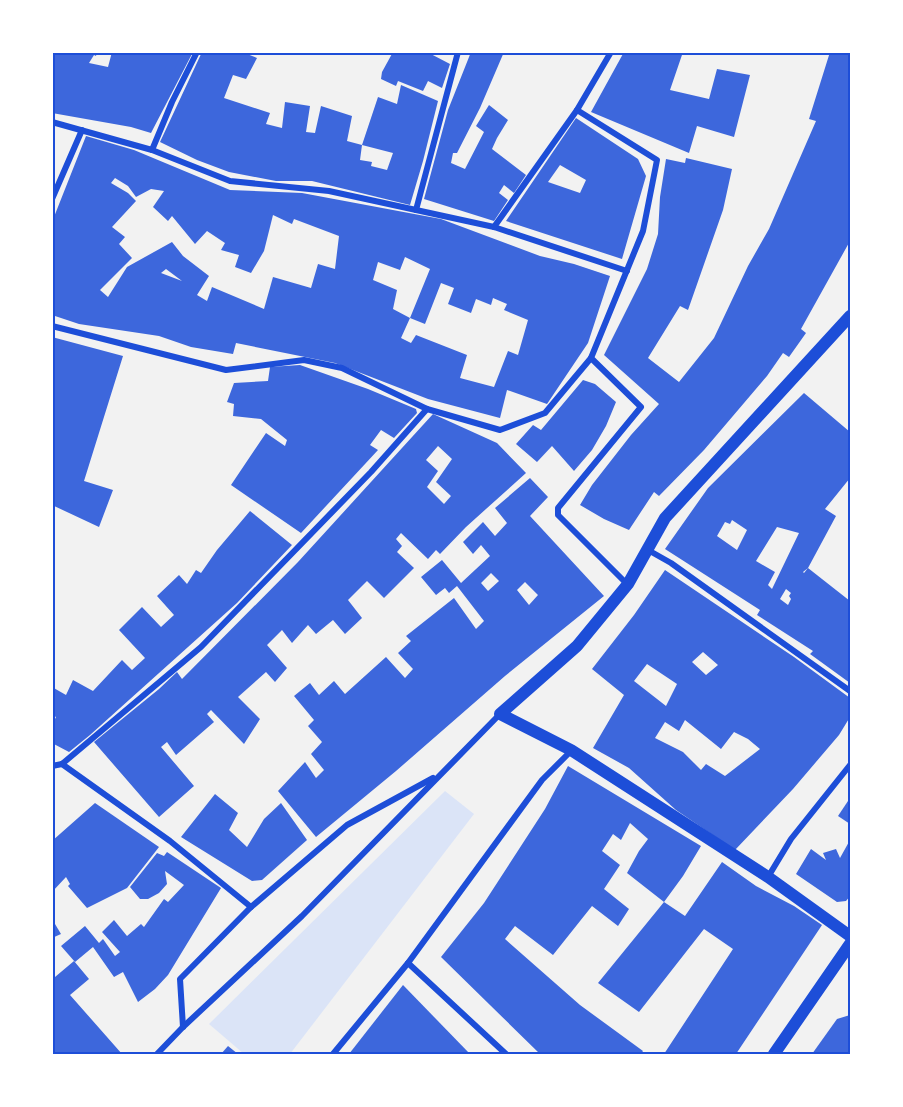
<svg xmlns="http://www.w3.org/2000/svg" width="903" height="1107" font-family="Rubik,sans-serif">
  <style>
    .green { fill: #dbe4f7 }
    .building { fill: #3d67dc; fill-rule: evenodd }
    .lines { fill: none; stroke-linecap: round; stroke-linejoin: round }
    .minor { stroke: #1d4ed8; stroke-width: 6 }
    .secondary { stroke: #1d4ed8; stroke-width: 12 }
    .neatline { fill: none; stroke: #1d4ed8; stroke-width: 2 }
  </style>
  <rect width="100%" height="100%" fill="#f2f2f2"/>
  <polygon class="green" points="445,791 474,814 290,1054 244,1054 209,1024"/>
  <g class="building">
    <polygon points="56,52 97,52 96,56 94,55 89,63 108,67 112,52 193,52 151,133 131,127 52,113 52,64"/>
    <path d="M202,52H242L257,58L246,79L233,75L224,98L270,113L266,124L282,128L285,102L310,106L306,132L315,133L321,106L352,116L347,141L362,145L378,97L397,104L401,85L438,101L423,161L410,205L312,181H276L229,172L197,160L160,142ZM362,145L393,153L387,170L371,166L372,162L360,160Z"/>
    <polygon points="393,52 427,52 450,64 442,88 428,81 423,91 398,81 396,86 381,79 382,72"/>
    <polygon points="471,52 504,52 480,108 457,153 453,153 451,163 465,169 484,132 476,126 489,105 508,120 497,138 492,149 526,175 514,193 504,185 499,193 508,200 494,221 424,199 448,110"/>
    <polygon points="624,52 683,52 670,90 709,99 717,69 750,75 734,137 697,126 689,153 591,112"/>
    <polygon points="830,52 850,52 850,241 801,329 806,333 789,357 783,353 767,376 704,450 659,496 654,492 629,530 604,519 580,505 592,485 631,435 659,404 604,355 647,269 658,234 660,197 666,159 685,163 686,158 732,169 723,210 688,310 680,306 648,358 679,382 714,338 748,266 769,229 816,121 809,119"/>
    <path d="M576,118L638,159L646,176L622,259L506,221ZM560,165L586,180L580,193L548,182Z"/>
    <path d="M86,136L134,150L230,190L302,193L441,219L540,256L574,264L610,276L588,343L547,404L507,390L500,418L428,399L335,363L236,343L233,354L191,347L159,336L79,324L52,315V222ZM115,178L128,186L136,197L151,189L164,191L153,207L168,221L172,216L195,244L207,231L225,243L221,250L239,255L235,267L251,273L264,251L273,215L292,224L294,219L339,236L335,269L318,264L311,288L273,277L264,309L212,287L207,301L197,295L209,276L183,256L172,242L127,267L108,297L100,290L132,258L119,244L125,237L112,227L136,201L128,193L111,183ZM405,257L430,269L410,318L393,309L397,290L373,280L378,262L400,270ZM166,269L182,281L161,273ZM441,283L454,288L448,304L471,313L476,299L491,305L493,298L507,304L504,310L528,320L518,355L508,351L494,387L460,378L467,355L416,335L411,343L401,338L410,318L425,324Z"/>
    <polygon points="52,337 123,356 84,481 113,490 99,527 52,505"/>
    <polygon points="300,365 368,389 416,409 417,413 394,438 381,430 370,445 378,450 301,533 231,485 266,433 285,446 287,440 261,419 233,416 234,404 227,402 234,383 268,381 270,367"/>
    <polygon points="583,380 595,384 616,402 606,426 592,450 574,471 552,446 537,462 516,444 533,425 541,430"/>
    <path d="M804,393L850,432V478L825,509L836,516L808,568L803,572L804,573L808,568L850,601V683L810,654L813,651L757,615L760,610L665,549L708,488ZM732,520L747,530L737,550L717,536L725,522L730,524ZM777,527L799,533L772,589L768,585L775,572L756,561ZM786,589L791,593L789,596L791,599L788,605L780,599Z"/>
    <path d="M433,414L497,443L526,473L466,527L440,554L436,550L428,559L401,533L396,539L402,546L397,552L414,568L384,598L367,581L348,600L362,618L345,634L333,620L316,634L308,625L292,643L282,630L267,645L287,668L275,682L266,672L238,697L260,719L244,744L211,710L207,714L214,722L176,755L167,742L161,747L194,786L159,817L94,742L159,689L177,672L182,679L298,562ZM438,446L452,459L436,482L451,496L444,504L427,487L438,471L426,460Z"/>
    <path d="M530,478L548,497L530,516L604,596L505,676L396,771L316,837L278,791L305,762L316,778L324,770L311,754L322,742L308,726L314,720L294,696L310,683L319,695L334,681L345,694L386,657L405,678L413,669L398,653L411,641L406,636L454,598L476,629L484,621L457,586L449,593L445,588L436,595L421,577L442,560L461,583L490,556L481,545L473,554L463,542L483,522L495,536L507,523L495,508ZM491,573L499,581L488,591L481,583ZM525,582L538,595L529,605L517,590Z"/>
    <polygon points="250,511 292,545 237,603 90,735 69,752 52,743 52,725 56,717 52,715 52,687 66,695 73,680 93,691 122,660 132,670 145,658 119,630 142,607 161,627 174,615 157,596 179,575 187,584 196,570 201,573 217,550"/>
    <path d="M665,570L794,657L850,698V717L839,735L793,789L735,850L676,810L629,768L593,748L624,695L592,669L634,615ZM703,652L718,665L706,675L692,662ZM647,664L677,684L666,706L634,681ZM685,720L721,749L734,732L748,739L760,749L725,776L706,764L701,770L683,752L655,738L665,722L679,731Z"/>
    <polygon points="568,766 701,846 683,876 664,902 627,873 639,851 648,839 630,823 621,840 613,834 602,851 620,865 604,889 629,909 618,926 592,906 553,955 515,926 505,939 580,1005 643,1051 641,1054 540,1054 441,957 484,903 545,809"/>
    <polygon points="215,794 238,813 229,830 247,847 264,819 281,803 307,840 262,880 252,881 181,837"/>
    <polygon points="850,798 850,824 838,816"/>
    <polygon points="95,803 159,847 127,888 87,908 68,886 70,884 66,877 52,892 52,841"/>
    <polygon points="850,840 850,896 846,901 837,902 796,874 811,849 826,860 823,853 836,849 840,858"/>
    <polygon points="167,852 221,888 168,975 155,989 138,1002 123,972 114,977 93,947 75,962 61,946 85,926 99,943 103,939 115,956 120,952 102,932 114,920 127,936 141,924 144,927 164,899 168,902 184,885 165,871 167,884 159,893 148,899 140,899 130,887 157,853 164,856"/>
    <polygon points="722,862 756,886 794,906 822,925 736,1054 664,1054 733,949 704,929 639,1012 598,983 664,902 685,916"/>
    <polygon points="52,919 61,934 52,938"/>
    <polygon points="74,961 89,979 70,995 122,1054 52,1054 52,974 55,977"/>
    <polygon points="403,985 470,1054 349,1054"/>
    <polygon points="850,1015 850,1054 812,1054 837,1019"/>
    <polygon points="228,1046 238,1054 221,1054"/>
  </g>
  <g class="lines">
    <g class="minor">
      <polyline points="577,110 657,160 643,231 591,358 641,407 558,508 558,515 627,584"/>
      <polyline points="52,122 152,150 230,181 329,191 494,227 627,271"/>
      <polyline points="152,150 172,102 197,52"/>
      <polyline points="52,199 82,130"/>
      <polyline points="416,210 458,52"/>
      <polyline points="494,227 577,110 611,52"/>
      <polyline points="52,326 226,370 304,360 342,368 427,409 500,430 545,413 591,358"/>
      <polyline points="648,550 671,563 850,691"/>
      <polyline points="62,764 170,841 251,907"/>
      <polyline points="52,766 62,764 201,647 371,472 427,409"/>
      <polyline points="768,877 791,839 850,765"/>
      <polyline points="408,963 506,1054"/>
      <polyline points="183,1027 180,979 251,907 347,825 433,778"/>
      <polyline points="157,1054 183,1027 302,916 500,714"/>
      <polyline points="333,1054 408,963 542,780 571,751"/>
    </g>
    <g class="secondary">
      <polyline points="850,316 665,518 628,584 577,646 500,714 571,750 768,877 850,936"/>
      <polyline points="774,1054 850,944"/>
    </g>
  </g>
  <rect width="903" height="1107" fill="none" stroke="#ffffff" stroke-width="108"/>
  <rect x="54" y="54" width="795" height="999" class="neatline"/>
</svg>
